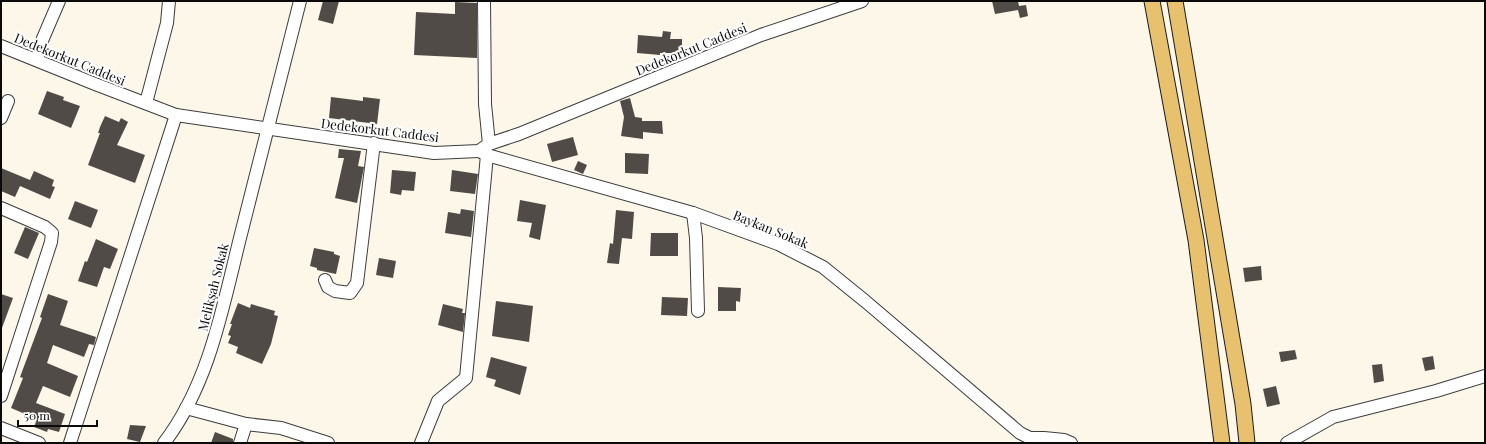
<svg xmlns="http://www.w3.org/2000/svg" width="1486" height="444" font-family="'Playfair Display',serif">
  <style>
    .building { fill: #514b48 }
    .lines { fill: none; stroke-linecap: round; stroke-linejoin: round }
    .minor-casing { stroke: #3d3d3d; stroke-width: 14 }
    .major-casing { stroke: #1b1b1b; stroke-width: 17 }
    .minor { stroke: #fff; stroke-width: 12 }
    .major { stroke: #e8c16e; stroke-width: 15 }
    .labels { text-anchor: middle; stroke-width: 4; stroke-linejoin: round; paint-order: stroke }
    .street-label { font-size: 13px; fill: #0a0a0a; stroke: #fff }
  </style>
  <rect width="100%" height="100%" fill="#fcf7e9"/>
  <g class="building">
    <polygon points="323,1 339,1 333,24 318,20"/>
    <polygon points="992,1 1018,1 1019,6 1026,5 1028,16 1020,18 1018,10 995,14"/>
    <polygon points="455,2 477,3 477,58 414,55 416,12 455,14"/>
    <polygon points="663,31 671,32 670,39 682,39 682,53 660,53 660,55 637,53 638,35 662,37"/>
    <polygon points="47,91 64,97 63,100 80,106 71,128 38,114"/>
    <polygon points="331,97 363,101 363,97 380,99 377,124 329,118"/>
    <polygon points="630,98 635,117 642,118 642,121 662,121 663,134 643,132 643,139 621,136 624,117 620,101"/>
    <polygon points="105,116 119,122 121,118 128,122 117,145 145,155 135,183 88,165 100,133 98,133 100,127"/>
    <polygon points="573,137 578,155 552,162 547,144"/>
    <polygon points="339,149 361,151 358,166 364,167 357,203 335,198 344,158 338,158"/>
    <polygon points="625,153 649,154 648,174 625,173"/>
    <polygon points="578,161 587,165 583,174 574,170"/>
    <polygon points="1,168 30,180 34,171 54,180 52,186 55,187 50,199 20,186 15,197 1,191"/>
    <polygon points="392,170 416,172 414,191 402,190 401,195 390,193"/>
    <polygon points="452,170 478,174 475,194 450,191"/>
    <polygon points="520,200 546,205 540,240 529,237 532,223 517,221"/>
    <polygon points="75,201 98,210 91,228 68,219"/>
    <polygon points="461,209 474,211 471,237 445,233 448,212 460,214"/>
    <polygon points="616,210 634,212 632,239 622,238 619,264 607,263 610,243 613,244"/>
    <polygon points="25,227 39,233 28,259 14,253"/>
    <polygon points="651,233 678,233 678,256 650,256"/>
    <polygon points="96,239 118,249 110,269 104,267 97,287 78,281 85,261 87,262"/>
    <polygon points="314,248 334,252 334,254 340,256 336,274 317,270 317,268 310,266"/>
    <polygon points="379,258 396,261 393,278 376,275"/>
    <polygon points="1261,266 1262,280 1245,282 1243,268"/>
    <polygon points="718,287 741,288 740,302 736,301 736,311 718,311"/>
    <polygon points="1,294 13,298 2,328 1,328"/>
    <polygon points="48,294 68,301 60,325 96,337 94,345 89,344 84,357 53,345 47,363 78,376 70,397 43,386 36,403 65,414 59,432 48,429 47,432 34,427 37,419 11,408 23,378 20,377 42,318 40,317"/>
    <polygon points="662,297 688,298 687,316 661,315"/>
    <polygon points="496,301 533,306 529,342 492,336"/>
    <polygon points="238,303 250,308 251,304 275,311 274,315 278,316 271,344 262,364 236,353 238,347 228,343 231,336 228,335 232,324 230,324"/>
    <polygon points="443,304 463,309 462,313 465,313 463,332 438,325"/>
    <polygon points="1295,350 1297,359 1281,362 1279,352"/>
    <polygon points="1433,356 1435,369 1425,371 1422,358"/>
    <polygon points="491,357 527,367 520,395 494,386 496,380 486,377"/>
    <polygon points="1382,364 1384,381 1374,383 1372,365"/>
    <polygon points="1276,386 1280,404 1267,407 1263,389"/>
    <polygon points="130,425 146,426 140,442 127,439"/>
    <polygon points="215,432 233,439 233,443 211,443"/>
  </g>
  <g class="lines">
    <g class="minor-casing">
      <g id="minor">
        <polyline points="484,1 485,104 489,144"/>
        <polyline points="1,46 95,84 176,115 434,153 479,151 489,144 519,134 761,35 862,1"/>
        <polyline points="37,60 41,43 59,1"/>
        <polyline points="146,103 167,23 169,1"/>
        <polyline points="1,118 8,101"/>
        <polyline points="479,151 487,155 693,213 778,244 823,267 865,301 1020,433 1030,438 1044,438 1064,440 1071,443"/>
        <polyline points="1,208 45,227 52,233 51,242 1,396"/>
        <polyline points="693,213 696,238 698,311"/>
        <polyline points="325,280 328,287 335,291 350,293 357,283 374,143"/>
        <polyline points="186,408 246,424 281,428 328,443"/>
        <polyline points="1,428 39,443"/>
        <polyline points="70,443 176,115"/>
        <path d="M164,443C210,383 223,305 241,234C261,156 280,78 300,1"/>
        <polyline points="240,443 246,424"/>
        <polyline points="421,443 438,401 466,378 487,155"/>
        <polyline points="1287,443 1333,417 1436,391 1485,376"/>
      </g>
    </g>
    <g class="major-casing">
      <g id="major">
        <polyline points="1152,1 1196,240 1222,443"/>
        <polyline points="1175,1 1243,404 1247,443"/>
      </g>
    </g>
    <use href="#minor" class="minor"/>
    <use href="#major" class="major"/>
  </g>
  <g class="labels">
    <g class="street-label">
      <text transform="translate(691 49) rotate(-22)" y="5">Dedekorkut Caddesi</text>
      <text transform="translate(70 59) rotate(22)" y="5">Dedekorkut Caddesi</text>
      <text transform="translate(380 130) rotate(7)" y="5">Dedekorkut Caddesi</text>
      <text transform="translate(771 229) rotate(22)" y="5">Baykan Sokak</text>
      <text transform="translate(213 287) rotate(-76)" y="5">Melikşah Sokak</text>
    </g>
  </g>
  <rect width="1486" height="444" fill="none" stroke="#0a0a0a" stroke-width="4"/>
  <path d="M18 420v6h79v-6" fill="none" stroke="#0a0a0a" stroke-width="2"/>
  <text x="24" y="420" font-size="12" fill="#0a0a0a" stroke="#ffffff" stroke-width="3" paint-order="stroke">50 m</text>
</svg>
